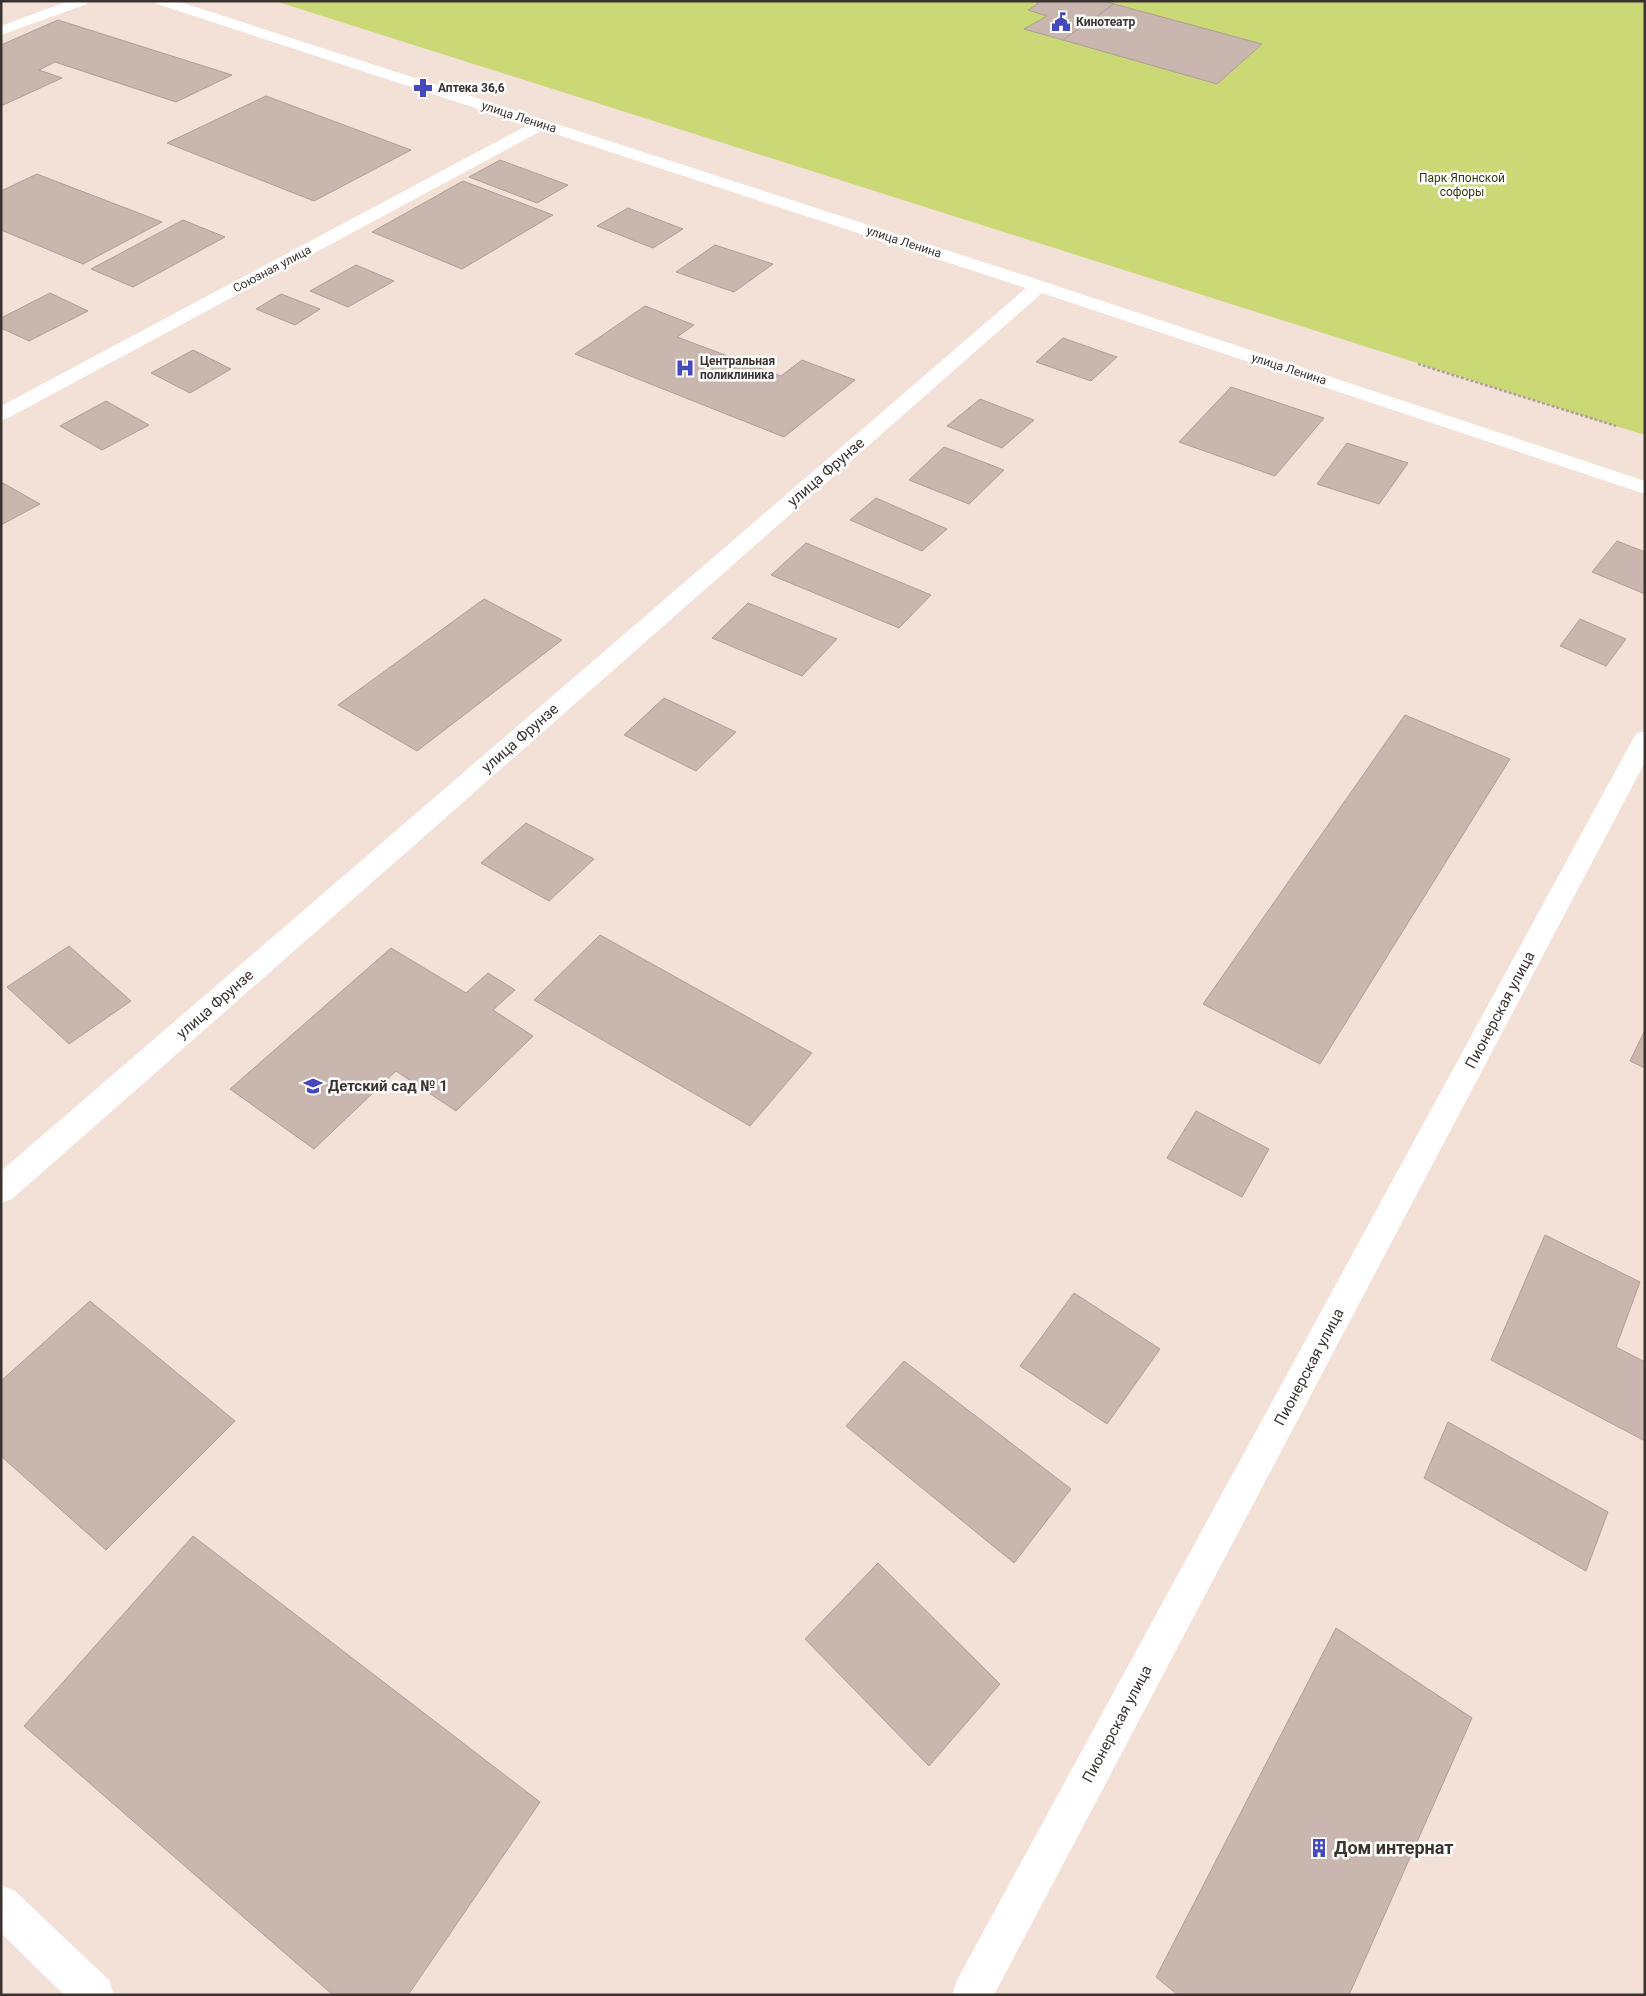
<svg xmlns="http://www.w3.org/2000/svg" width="1646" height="1996" font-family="Roboto,sans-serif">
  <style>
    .green { fill: #cad876 }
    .building { fill: #c9b7af; stroke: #af9e96 }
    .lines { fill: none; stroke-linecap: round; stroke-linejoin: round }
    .path { stroke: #afa19a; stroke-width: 2.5; stroke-dasharray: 3 2; stroke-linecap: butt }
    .minor { fill: #fff; fill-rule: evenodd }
    .labels { text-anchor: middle; stroke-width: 5; stroke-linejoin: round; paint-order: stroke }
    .far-poi-label { font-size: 12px; font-weight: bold; fill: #3a3330; stroke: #fff; text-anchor: start }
    .far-street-label { font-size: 12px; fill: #3a3330; stroke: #fff }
    .far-park-label { font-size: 12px; fill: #363b12; stroke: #fff }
    .street-label { font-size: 15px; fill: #3a3330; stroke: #fff }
    .poi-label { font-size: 15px; font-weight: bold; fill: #3a3330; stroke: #fff; text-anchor: start }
    .near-poi-label { font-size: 18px; font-weight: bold; fill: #3a3330; stroke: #fff; text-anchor: start }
  </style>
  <rect width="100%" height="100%" fill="#f3e0d7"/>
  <polygon class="green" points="275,1 1645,1 1645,435 1616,426"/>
  <g class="building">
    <polygon points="1034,1 1104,1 1114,4 1063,40 1024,29 1047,16 1028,10 1039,3"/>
    <polygon points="1114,4 1262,44 1217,84 1063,40"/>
    <polygon points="58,20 232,75 176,102 55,62 39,70 62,78 1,106 1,45"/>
    <polygon points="266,96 411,150 314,201 167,143"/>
    <polygon points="500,160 568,185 537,203 469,177"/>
    <polygon points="37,174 162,222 83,264 1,230 1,191"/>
    <polygon points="463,181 553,215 462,269 372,232"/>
    <polygon points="628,208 683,229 653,248 597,226"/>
    <polygon points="183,220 225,237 133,287 91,269"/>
    <polygon points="715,245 773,264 734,292 676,272"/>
    <polygon points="356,265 394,281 348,307 310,291"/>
    <polygon points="50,293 88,311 29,341 1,328 1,318"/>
    <polygon points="281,294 320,309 295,325 256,309"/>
    <polygon points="645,306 694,325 677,337 781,376 802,360 855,380 784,437 575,354"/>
    <polygon points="1063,338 1117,357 1091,381 1036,362"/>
    <polygon points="193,350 231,369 190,393 151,373"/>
    <polygon points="1231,387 1324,418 1275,476 1179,442"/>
    <polygon points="980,399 1034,420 1002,448 947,426"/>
    <polygon points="106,401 149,425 102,450 60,426"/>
    <polygon points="1347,443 1408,463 1379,504 1317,484"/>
    <polygon points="944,447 1004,470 969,504 909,480"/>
    <polygon points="1,482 40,504 1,525"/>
    <polygon points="876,498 947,529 922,551 850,520"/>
    <polygon points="1617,541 1645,552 1645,594 1592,572"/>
    <polygon points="806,543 931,595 899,628 771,575"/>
    <polygon points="484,599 562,640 417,751 338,705"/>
    <polygon points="748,603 837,639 802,676 712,638"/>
    <polygon points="1580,619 1626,639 1606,666 1560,646"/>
    <polygon points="664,698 736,732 696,771 624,735"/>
    <polygon points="1405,715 1510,759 1320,1064 1203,1004"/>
    <polygon points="526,823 594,859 549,901 481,863"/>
    <polygon points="600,935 812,1053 750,1126 534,1000"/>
    <polygon points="69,946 131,1001 69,1044 7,987"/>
    <polygon points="391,948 466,993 488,973 515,990 493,1010 533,1036 456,1111 396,1071 314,1149 230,1089"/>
    <polygon points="1645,1030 1645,1068 1630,1061"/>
    <polygon points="1196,1111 1269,1149 1242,1197 1167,1158"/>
    <polygon points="1545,1235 1640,1282 1616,1347 1645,1362 1645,1441 1491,1360"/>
    <polygon points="1074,1293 1160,1349 1107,1424 1020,1366"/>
    <polygon points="90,1301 235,1421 106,1550 1,1456 1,1381"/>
    <polygon points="904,1361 1071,1489 1014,1563 846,1426"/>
    <polygon points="1448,1422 1608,1512 1586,1571 1424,1478"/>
    <polygon points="193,1536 540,1802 408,1995 333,1995 24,1726"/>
    <polygon points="878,1563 1000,1684 929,1766 805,1639"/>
    <polygon points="1336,1628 1472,1718 1349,1995 1178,1995 1156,1977"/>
  </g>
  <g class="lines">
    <polyline class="path" points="1418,364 1616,426"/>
    <g class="minor">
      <polygon points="68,1 89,1 87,4 1,35 1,26"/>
      <polygon points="155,1 177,1 1045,282 1645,481 1645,494 1042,293 12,1199 1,1203 1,1171 1026,288 543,130 8,418 1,420 1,406 528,125 157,4"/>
      <polygon points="1645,731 1645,762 994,1995 952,1995 957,1980 1633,739 1637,733"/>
      <polygon points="1,1885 15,1891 109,1980 114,1995 64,1995 1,1933"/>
    </g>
  </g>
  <defs>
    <g id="civic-bare" transform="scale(1.5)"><path d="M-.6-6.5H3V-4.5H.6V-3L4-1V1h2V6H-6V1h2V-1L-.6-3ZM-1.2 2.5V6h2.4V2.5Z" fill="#4649be" stroke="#fff" stroke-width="2.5" paint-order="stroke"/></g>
    <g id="pharmacy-bare" transform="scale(1.5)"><path d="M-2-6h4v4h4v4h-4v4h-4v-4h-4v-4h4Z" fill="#4649be" stroke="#fff" stroke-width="2.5" paint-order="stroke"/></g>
    <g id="hospital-bare" transform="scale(1.5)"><path d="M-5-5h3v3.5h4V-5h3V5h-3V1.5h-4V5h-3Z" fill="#4649be" stroke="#fff" stroke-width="2.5" paint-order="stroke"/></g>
    <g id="school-bare" transform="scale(1.5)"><path d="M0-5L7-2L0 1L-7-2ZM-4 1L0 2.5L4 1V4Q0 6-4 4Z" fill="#4649be" stroke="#fff" stroke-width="2.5" paint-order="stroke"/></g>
    <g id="building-bare" transform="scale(1.5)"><path d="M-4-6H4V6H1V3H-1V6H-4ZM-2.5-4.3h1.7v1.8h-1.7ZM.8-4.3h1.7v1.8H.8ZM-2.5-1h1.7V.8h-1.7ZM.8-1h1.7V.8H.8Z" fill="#4649be" stroke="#fff" stroke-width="2.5" paint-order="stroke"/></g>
  </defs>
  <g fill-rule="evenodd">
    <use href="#civic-bare" x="1061" y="22"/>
    <use href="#pharmacy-bare" x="423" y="88"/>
    <use href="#hospital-bare" x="685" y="368"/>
    <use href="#school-bare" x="313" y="1086"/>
    <use href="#building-bare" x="1319" y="1848"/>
  </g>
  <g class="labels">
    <g class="far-poi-label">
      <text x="1076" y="26">Кинотеатр</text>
      <text x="438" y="92">Аптека 36,6</text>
      <text x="700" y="365">Центральная<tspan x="700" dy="14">поликлиника</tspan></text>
    </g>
    <g class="far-street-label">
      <text transform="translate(519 117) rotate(18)" y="4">улица Ленина</text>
      <text transform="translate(904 242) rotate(18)" y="4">улица Ленина</text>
      <text transform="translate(272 269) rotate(-28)" y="4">Союзная улица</text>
      <text transform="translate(1289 369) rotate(18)" y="4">улица Ленина</text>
    </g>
    <g class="far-park-label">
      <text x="1462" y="182">Парк Японской<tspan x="1462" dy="14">софоры</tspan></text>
    </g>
    <g class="street-label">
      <text transform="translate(826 472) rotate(-41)" y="5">улица Фрунзе</text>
      <text transform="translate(520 738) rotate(-41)" y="5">улица Фрунзе</text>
      <text transform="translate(215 1004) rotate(-41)" y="5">улица Фрунзе</text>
      <text transform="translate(1500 1010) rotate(-62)" y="5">Пионерская улица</text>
      <text transform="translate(1309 1367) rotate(-62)" y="5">Пионерская улица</text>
      <text transform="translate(1117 1724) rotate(-62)" y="5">Пионерская улица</text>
    </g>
    <g class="poi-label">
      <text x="328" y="1091">Детский сад № 1</text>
    </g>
    <g class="near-poi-label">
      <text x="1334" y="1854">Дом интернат</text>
    </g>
  </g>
  <rect width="1646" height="1996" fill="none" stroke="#3a3330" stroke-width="5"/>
</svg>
